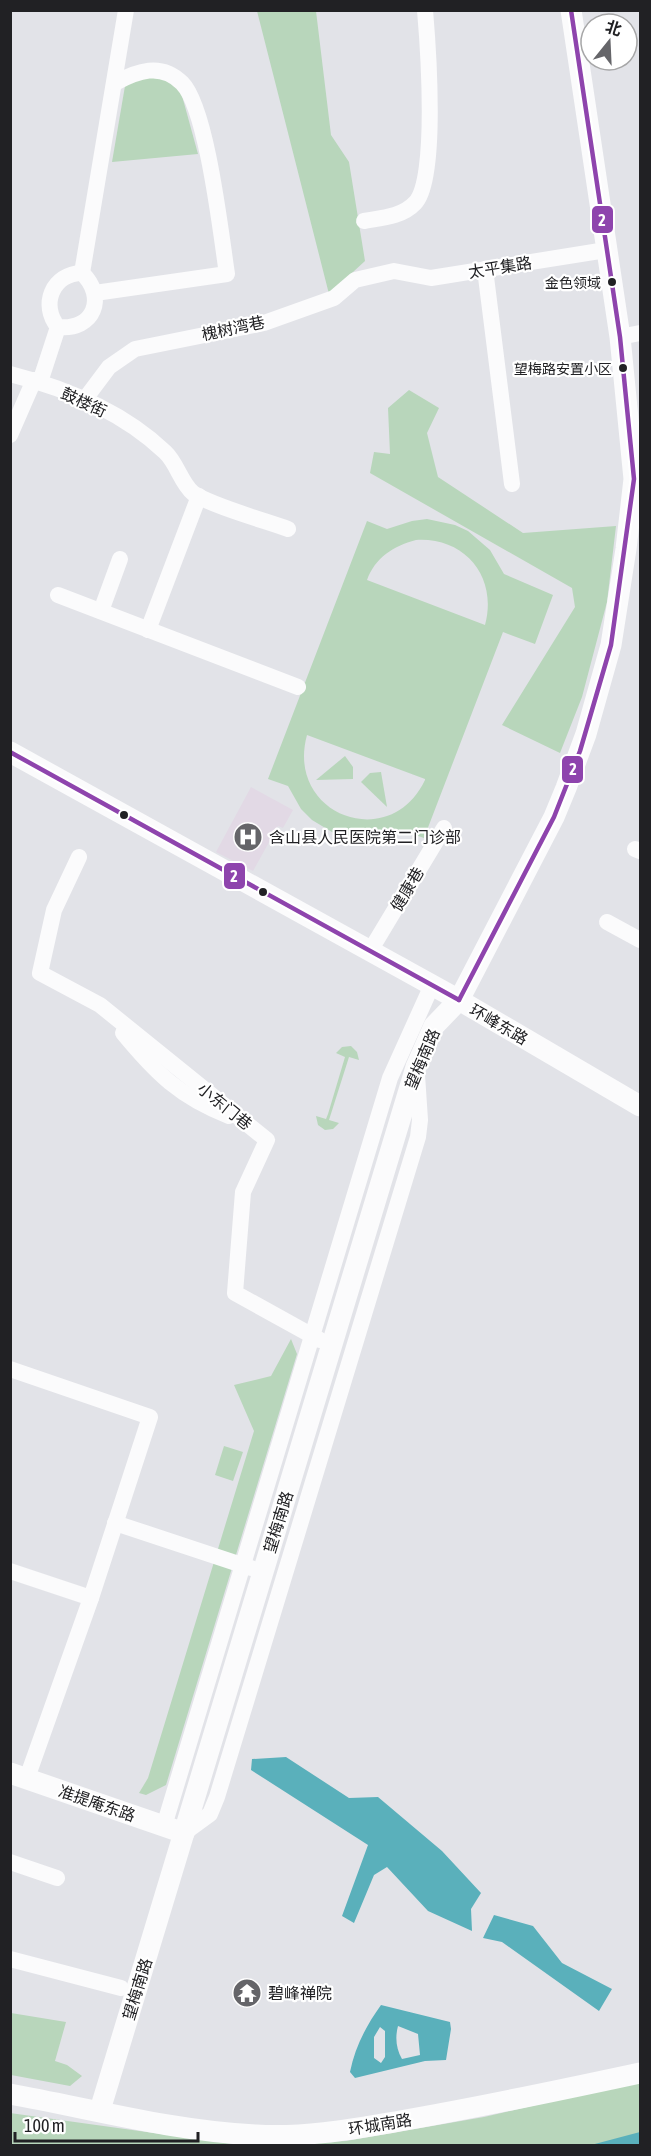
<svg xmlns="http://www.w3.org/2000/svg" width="651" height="2156" font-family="'Asap Condensed','Noto Sans SC',sans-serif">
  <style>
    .medical { fill: #e2d9e5 }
    .green { fill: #b8d6bb; fill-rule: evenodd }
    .water { fill: #5ab0bb; fill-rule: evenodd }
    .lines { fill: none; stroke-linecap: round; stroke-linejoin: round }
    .minor { stroke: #fbfbfc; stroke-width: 16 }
    .major { stroke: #fbfbfc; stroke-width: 21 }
    .bus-1-casing { stroke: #fff; stroke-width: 9 }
    .bus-1 { stroke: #8e44ad; stroke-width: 4.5 }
    .bus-dot { fill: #212124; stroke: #fff; stroke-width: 2 }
    .labels { text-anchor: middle; stroke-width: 4.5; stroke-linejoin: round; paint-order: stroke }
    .bus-label { font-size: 14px; fill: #212124; stroke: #fff; text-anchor: end }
    .street-label { font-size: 16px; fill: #212124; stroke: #fff }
    .poi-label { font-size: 16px; fill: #212124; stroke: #fff; text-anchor: start }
    .line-badge { stroke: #fff; stroke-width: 2 }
    .badge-label { font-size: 16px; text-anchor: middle; font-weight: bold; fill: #fff }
  </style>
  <rect width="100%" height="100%" fill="#e2e3e8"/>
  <polygon class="medical" points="251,787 293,810 283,828 278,826 253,871 216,852"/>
  <g class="green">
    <polygon points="257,11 316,11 331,135 349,162 365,261 329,294"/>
    <polygon points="147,75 172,82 181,92 198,154 112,162 125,86"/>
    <polygon points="409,390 439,408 427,433 438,477 523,533 616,526 607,602 582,697 560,753 502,725 575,607 572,588 370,473 374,452 390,454 388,408"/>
    <path d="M427,519L455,525L468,531L490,550L504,574L553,595L535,644L503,632L424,838L404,831L380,839L365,840L337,835L312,820L301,809L288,786L268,779L367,521L387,529L412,521ZM416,540C465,537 498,577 485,625L367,580C375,558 393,546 416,540ZM307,735L425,779V780C390,854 285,815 307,735Z"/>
    <polygon points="345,756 353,767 353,779 316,780"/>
    <polygon points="381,772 387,807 361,782 370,773"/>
    <polygon points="351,1046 357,1052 359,1060 349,1057 329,1120 339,1123 333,1129 325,1130 318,1125 316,1116 326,1119 328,1114 345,1057 336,1053 342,1047"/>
    <polygon points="291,1339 297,1354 166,1785 146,1795 139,1793 148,1778 254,1431 234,1385 271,1376"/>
    <polygon points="224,1446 243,1452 233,1481 215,1475"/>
    <polygon points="11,2013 66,2022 55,2061 67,2065 82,2076 70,2086 11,2075"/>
    <polygon points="640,2081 640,2145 253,2146 346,2141 484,2117"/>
    <polygon points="10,2113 240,2145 11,2145"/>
  </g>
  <g class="water">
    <polygon points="286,1757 349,1798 378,1797 442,1851 481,1893 471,1909 472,1931 428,1911 387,1867 374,1875 354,1923 342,1916 368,1845 251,1770 252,1759"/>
    <polygon points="494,1915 533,1926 562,1963 612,1989 599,2011 502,1942 483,1938"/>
    <path d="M381,2005L450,2022L451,2029L446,2060L425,2061L355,2078L350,2072C355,2047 366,2026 381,2005ZM398,2026L418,2034L420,2055L402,2059C396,2049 395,2037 398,2026ZM380,2027L385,2031V2057L381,2063L374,2058V2037Z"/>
    <polygon points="640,2132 640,2145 591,2145"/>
  </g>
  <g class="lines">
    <g class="minor">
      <path d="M364,221C381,218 402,217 415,203C438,180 428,45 425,10"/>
      <polyline points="485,269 512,484"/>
      <polyline points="82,273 126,10"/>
      <path d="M95,293L227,274C221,235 207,108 182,83C161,62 137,71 115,83"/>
      <polyline points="620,337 640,333"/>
      <path d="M10,374C65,388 123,412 165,452C177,463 181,483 193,493C209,505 266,521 288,529"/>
      <path d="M40,382L58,327C94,331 107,297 82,273C52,274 40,305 58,327"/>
      <polyline points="85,399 109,367 135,349 264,323 334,298 355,280 394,271 431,278 606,250"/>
      <polyline points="10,435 34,380"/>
      <polyline points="58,595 298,687"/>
      <polyline points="101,611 120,559"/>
      <polyline points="148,630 199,496"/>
      <polyline points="635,849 640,851"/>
      <polyline points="79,857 54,910 40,973 100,1005 267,1140 243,1192 235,1293 320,1340"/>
      <polyline points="607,922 640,940"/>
      <polyline points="370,951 444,828"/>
      <path d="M123,1033C156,1073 180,1097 229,1116"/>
      <polyline points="10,1369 150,1417 91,1598 27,1778"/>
      <polyline points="115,1523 251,1568"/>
      <polyline points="10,1571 91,1598"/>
      <polyline points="164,1826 390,1078 432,985"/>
      <polyline points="184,1833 210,1814 217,1797 418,1137 420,1120 417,1075"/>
      <polyline points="10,1862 57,1878"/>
      <polyline points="10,1959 121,1988"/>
    </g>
    <g class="major">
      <polyline points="10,752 459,1000 640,1106"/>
      <polyline points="10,1773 184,1833"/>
      <path d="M10,2094C92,2109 173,2131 256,2135C305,2138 353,2129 400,2121C481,2107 561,2090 640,2073"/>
      <polyline points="100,2110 416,1067 434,1026 459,1000 554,817 566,788 586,734 611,645 626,549 634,479 620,337 571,10"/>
    </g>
    <g class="bus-1-casing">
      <g id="bus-1">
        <polyline points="10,752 459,1000"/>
        <polyline points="459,1000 554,817 580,751 611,645 634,479 620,337 571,10"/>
      </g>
    </g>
    <use href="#bus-1" class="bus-1"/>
  </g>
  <defs>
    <g id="hospital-disc" transform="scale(1.5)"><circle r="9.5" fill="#656569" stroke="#fff"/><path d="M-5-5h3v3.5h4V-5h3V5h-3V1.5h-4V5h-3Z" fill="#fff"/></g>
    <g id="temple-disc" transform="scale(1.5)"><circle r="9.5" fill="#656569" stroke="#fff"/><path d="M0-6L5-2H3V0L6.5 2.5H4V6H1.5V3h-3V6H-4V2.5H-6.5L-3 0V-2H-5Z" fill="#fff"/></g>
  </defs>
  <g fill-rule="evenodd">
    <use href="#hospital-disc" x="248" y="837"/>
    <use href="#temple-disc" x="247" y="1993"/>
  </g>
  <g class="bus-dot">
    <circle cx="612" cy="282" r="5"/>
    <circle cx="623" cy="368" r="5"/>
    <circle cx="124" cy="815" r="5"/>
    <circle cx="263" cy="892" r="5"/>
  </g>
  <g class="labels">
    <g class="bus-label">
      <text x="601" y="288">金色领域</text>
      <text x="612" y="374">望梅路安置小区</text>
    </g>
    <g class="street-label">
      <text transform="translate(500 267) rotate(-9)" y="6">太平集路</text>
      <text transform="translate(233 328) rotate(-12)" y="6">槐树湾巷</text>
      <text transform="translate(84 402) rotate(25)" y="6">鼓楼街</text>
      <text transform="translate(407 889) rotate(-59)" y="6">健康巷</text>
      <text transform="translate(499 1024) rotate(30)" y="6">环峰东路</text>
      <text transform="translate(422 1059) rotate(-67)" y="6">望梅南路</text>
      <text transform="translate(225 1106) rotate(39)" y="6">小东门巷</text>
      <text transform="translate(278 1522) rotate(-73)" y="6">望梅南路</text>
      <text transform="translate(97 1803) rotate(19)" y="6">准提庵东路</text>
      <text transform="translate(137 1989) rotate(-73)" y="6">望梅南路</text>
      <text transform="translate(380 2124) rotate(-9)" y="6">环城南路</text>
    </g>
    <g class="poi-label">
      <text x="269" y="843">含山县人民医院第二门诊部</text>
      <text x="268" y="1999">碧峰禅院</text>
    </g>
  </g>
  <g class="line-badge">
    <rect x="591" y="205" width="23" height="29" rx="6" fill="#8e44ad"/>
    <rect x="561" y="755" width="23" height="29" rx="6" fill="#8e44ad"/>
    <rect x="223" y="862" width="23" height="28" rx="6" fill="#8e44ad"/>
  </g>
  <g class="badge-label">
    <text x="602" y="226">2</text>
    <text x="573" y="775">2</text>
    <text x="234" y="882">2</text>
  </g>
  <rect width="651" height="2156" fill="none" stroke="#212124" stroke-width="24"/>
  <g transform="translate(609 42) rotate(18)"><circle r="28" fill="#ffffff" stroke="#a6a6a7" stroke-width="1.5"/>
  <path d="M0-4.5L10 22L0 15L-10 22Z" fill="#656569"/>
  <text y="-9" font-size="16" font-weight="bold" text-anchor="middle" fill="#212124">北</text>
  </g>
  <path d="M15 2132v9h183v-9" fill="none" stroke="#212124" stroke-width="3"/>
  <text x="24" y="2132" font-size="18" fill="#212124" stroke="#ffffff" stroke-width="4.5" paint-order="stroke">100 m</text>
</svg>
